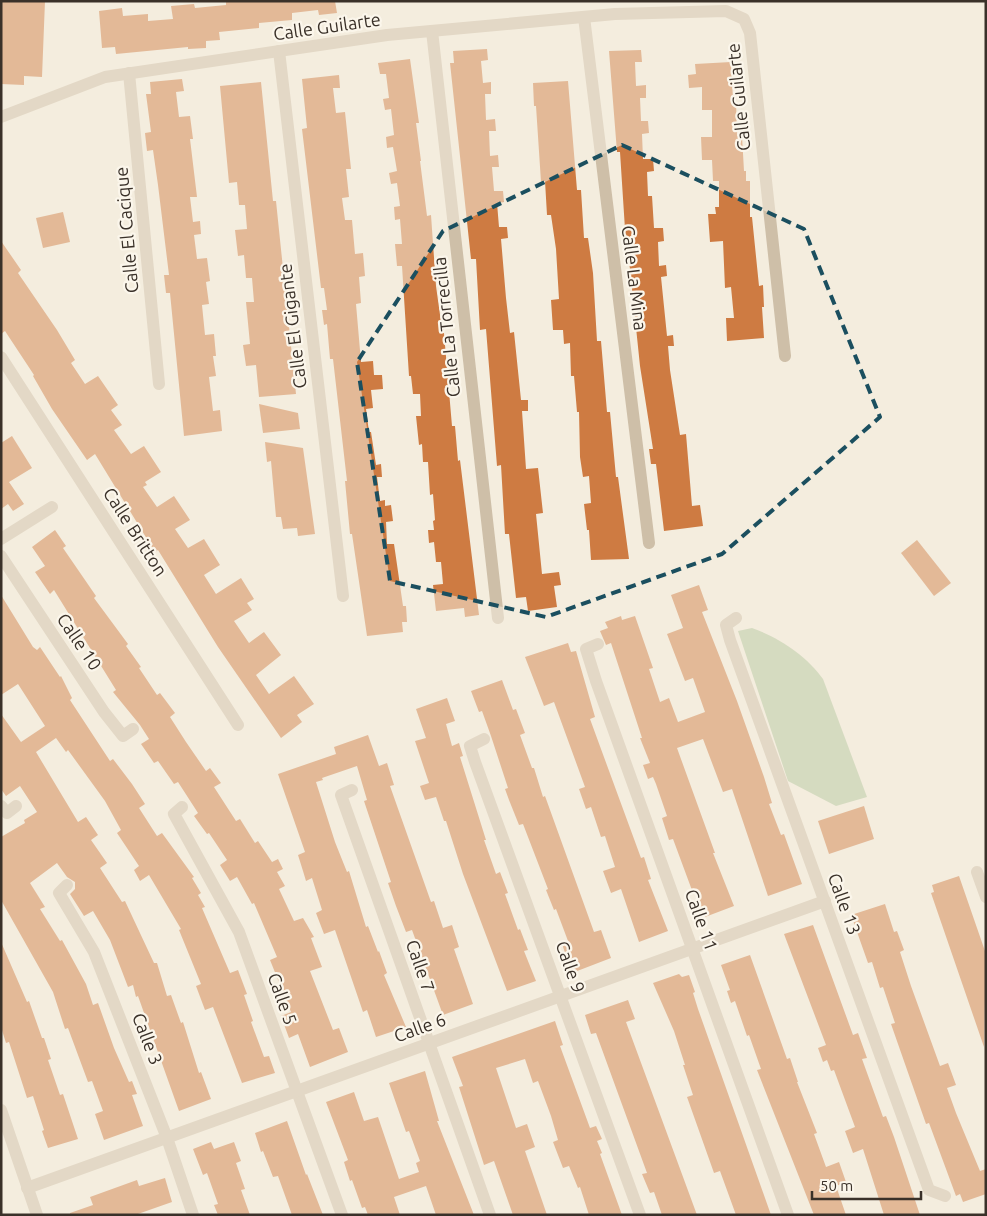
<svg xmlns="http://www.w3.org/2000/svg" width="987" height="1216" font-family="Ubuntu,sans-serif">
  <style>
    .green { fill: #b0c59c }
    .building { fill: #ce7b42 }
    .lines { fill: none; stroke-linecap: round; stroke-linejoin: round }
    .street { stroke: #cebfa8; stroke-width: 12 }
    .marked { fill: none; stroke: #1b4f5f; stroke-width: 4; stroke-dasharray: 10 6; stroke-linejoin: round }
    .labels { text-anchor: middle; stroke-width: 4.5; stroke-linejoin: round; paint-order: stroke }
    .street-label { font-size: 18px; fill: #3a3129; stroke: #fbf6eb }
  </style>
  <rect width="100%" height="100%" fill="#f4edde"/>
  <path class="green" d="M752,628C778,637 807,656 823,679L867,797L836,806L788,781L738,631Z"/>
  <g class="building">
    <polygon points="1,1 45,1 42,77 24,76 24,85 1,84"/>
    <polygon points="226,1 335,1 337,13 319,15 318,10 292,13 292,20 259,23 259,28 219,32 220,40 206,41 206,48 188,49 188,47 116,54 115,47 102,48 99,11 122,8 123,16 148,14 148,21 173,19 171,6 194,4 195,8 226,5"/>
    <polygon points="487,49 488,60 481,61 483,83 491,82 491,94 485,94 486,120 495,119 496,131 489,131 490,156 498,155 499,167 492,167 494,191 503,191 504,202 497,203 499,227 507,227 508,238 501,239 506,298 510,333 514,332 521,400 528,400 528,411 522,411 526,469 538,468 543,513 536,514 542,574 559,572 561,585 554,586 557,607 528,611 526,597 516,598 509,534 505,534 501,465 497,466 486,329 480,330 476,259 471,259 450,63 454,63 453,51"/>
    <polygon points="641,50 642,62 635,62 636,86 646,85 646,98 640,98 641,121 648,121 649,133 642,134 643,159 653,159 654,171 647,172 648,196 652,196 654,228 663,228 664,241 658,242 659,266 666,265 667,276 661,277 667,336 673,335 674,346 668,346 670,370 680,435 686,434 692,506 700,505 703,526 664,531 656,464 651,464 649,449 653,449 640,366 629,260 627,260 620,152 617,152 609,51"/>
    <polygon points="410,59 419,123 416,123 421,161 420,161 427,216 431,215 436,286 441,322 443,322 452,426 455,426 458,461 460,460 479,615 465,617 464,608 436,611 433,585 443,584 441,562 436,562 434,542 429,543 428,530 434,530 433,521 435,520 433,494 430,495 428,462 423,462 422,444 419,445 416,416 421,416 420,394 413,394 411,376 409,376 402,266 397,266 395,244 402,244 400,219 395,220 394,207 400,206 397,183 391,184 389,173 397,171 393,147 387,148 386,137 394,135 391,109 385,110 383,99 389,98 386,74 380,74 378,63"/>
    <polygon points="731,62 733,100 736,100 737,136 742,136 744,171 746,171 746,181 750,181 750,217 752,217 759,286 763,285 764,307 762,307 764,338 727,341 726,318 734,318 731,287 725,288 723,241 710,242 708,214 716,214 715,207 719,207 719,181 713,181 712,160 702,160 701,137 712,137 712,110 702,110 702,87 689,88 688,75 696,74 695,64"/>
    <polygon points="339,75 340,88 333,88 336,113 345,112 351,169 346,169 349,197 342,198 345,220 352,220 355,254 363,253 365,276 359,277 361,303 356,304 361,362 373,361 374,375 382,375 383,389 371,390 373,408 366,409 369,432 371,432 376,465 381,464 382,477 377,477 380,501 385,500 385,506 391,505 393,521 386,522 387,544 394,544 403,606 406,606 407,622 402,622 403,632 367,636 352,534 350,534 345,481 347,481 333,359 330,359 327,324 324,325 322,310 327,310 324,288 321,288 302,129 307,128 302,79"/>
    <polygon points="182,79 184,91 176,92 179,117 190,116 193,139 190,139 197,197 190,197 193,222 200,221 201,234 194,235 197,259 207,258 210,281 206,282 209,304 202,305 205,335 214,334 216,356 213,356 216,376 209,377 213,411 220,410 222,431 184,436 170,293 166,293 164,275 169,275 158,185 153,150 147,151 145,133 151,132 146,94 151,94 150,82"/>
    <polygon points="568,81 577,190 581,190 584,238 588,238 593,273 597,341 601,341 607,412 610,412 616,477 618,477 629,559 591,560 589,530 587,530 584,504 591,503 589,476 583,477 580,457 579,412 577,412 574,376 571,376 570,343 564,344 563,330 553,330 551,300 559,299 556,249 551,215 547,215 545,181 541,182 536,106 534,106 533,83"/>
    <polygon points="261,82 273,201 276,201 296,394 259,397 256,365 246,366 243,345 250,344 246,302 254,302 252,278 246,278 244,255 238,256 235,230 247,229 245,205 239,205 237,182 229,183 220,86"/>
    <polygon points="63,212 70,242 43,248 36,218"/>
    <polygon points="1,241 21,270 18,273 57,330 75,360 71,363 85,384 98,376 118,405 111,410 122,425 114,430 131,454 144,446 161,472 145,482 147,485 143,487 157,507 174,496 190,520 175,529 188,548 204,539 220,565 204,575 216,594 241,578 254,599 247,603 252,610 234,621 249,643 264,632 281,655 256,675 269,694 294,676 314,704 297,715 302,722 281,738 218,647 158,550 155,552 95,454 87,460 52,409 33,376 34,375 5,331 1,334"/>
    <polygon points="259,404 298,413 300,429 263,433"/>
    <polygon points="12,436 32,468 9,482 24,504 13,511 8,504 1,509 1,443"/>
    <polygon points="265,442 303,448 315,534 298,536 297,528 283,529 281,517 276,517 271,461 267,462"/>
    <polygon points="55,530 66,546 63,548 96,596 94,598 128,644 126,646 141,667 139,668 157,695 160,693 175,713 170,717 186,742 206,771 210,768 221,783 214,787 236,821 240,819 255,843 258,841 272,862 278,859 283,869 277,872 285,886 279,889 294,921 303,918 314,937 311,938 322,967 310,971 333,1030 339,1028 348,1052 310,1067 298,1034 289,1038 281,1016 291,1012 270,960 277,957 254,903 252,904 237,877 230,881 220,865 227,860 209,833 207,834 194,816 198,813 178,782 174,784 158,761 154,763 141,744 149,739 140,725 113,692 116,690 54,590 50,594 35,572 45,566 32,547"/>
    <polygon points="917,540 951,583 934,596 901,553"/>
    <polygon points="699,585 708,610 702,612 737,701 764,777 772,803 769,804 781,835 784,834 802,884 768,896 732,789 723,792 703,739 677,748 715,853 713,853 734,906 705,917 696,892 693,893 673,839 669,840 662,818 667,816 656,784 653,777 648,779 643,765 650,763 640,738 642,738 611,643 606,645 600,631 608,628 605,622 621,616 622,620 635,616 653,668 649,669 660,702 669,698 678,722 705,712 693,678 685,681 667,634 683,628 671,595"/>
    <polygon points="1,595 33,647 37,650 40,647 60,677 61,676 72,698 70,700 110,761 113,759 132,784 145,804 139,808 157,836 162,833 194,877 192,878 201,893 198,895 205,907 202,908 230,973 238,970 247,994 244,995 253,1021 251,1022 264,1057 269,1056 275,1073 242,1083 213,1007 205,1010 196,986 201,984 179,930 181,929 149,875 140,881 134,870 139,866 117,833 121,830 105,801 68,750 66,752 56,738 36,752 78,822 86,817 98,835 91,840 107,863 100,868 122,902 125,901 154,963 157,963 167,996 171,995 181,1023 183,1022 199,1073 201,1072 211,1099 179,1111 138,996 136,997 133,985 128,987 110,940 93,911 84,916 70,894 75,889 75,882 67,877 57,863 30,883 45,907 40,909 60,941 62,940 86,984 93,1005 98,1003 114,1048 129,1082 132,1081 137,1094 132,1095 143,1126 104,1140 95,1114 103,1111 92,1081 88,1082 68,1028 65,1029 53,992 1,900 1,837 25,823 24,820 37,812 20,786 6,796 1,789 1,714 21,742 45,726 18,684 1,695"/>
    <polygon points="568,643 571,652 576,651 595,717 590,719 641,858 644,857 651,879 648,880 668,931 639,942 621,889 611,893 603,871 615,867 605,836 601,837 591,807 586,809 579,789 585,787 554,702 544,706 525,657"/>
    <polygon points="502,680 513,710 516,709 525,733 520,735 532,768 534,768 543,797 545,796 594,932 601,930 611,958 572,973 562,944 568,941 556,909 554,910 546,890 548,889 523,824 519,825 509,800 505,789 508,788 491,736 482,711 479,712 471,691"/>
    <polygon points="447,698 455,721 446,724 452,746 459,743 463,756 460,757 486,840 484,840 496,874 500,872 508,893 505,894 518,930 520,929 528,950 524,951 536,981 507,991 463,874 446,821 444,821 436,797 425,800 420,786 429,783 415,741 426,738 416,709"/>
    <polygon points="368,735 379,766 387,763 394,785 390,786 431,902 434,901 443,928 452,925 459,947 454,949 473,1004 443,1015 412,930 406,932 396,906 388,883 391,882 364,801 367,800 357,766 322,778 323,780 316,782 335,842 347,872 349,871 366,927 368,926 378,952 379,951 387,973 384,975 406,1027 376,1037 367,1010 363,1012 335,930 324,934 316,913 322,910 312,878 306,881 303,871 298,855 305,852 278,774 336,754 334,747"/>
    <polygon points="864,806 874,839 829,854 818,821"/>
    <polygon points="959,876 986,954 984,1047 931,893 934,892 932,885"/>
    <polygon points="885,904 894,932 897,931 904,950 900,952 911,986 940,1066 948,1063 956,1085 947,1088 956,1113 980,1171 986,1169 986,1194 963,1202 960,1194 956,1196 929,1123 926,1124 891,1024 895,1023 883,987 880,988 872,962 868,963 851,915"/>
    <polygon points="813,925 853,1035 858,1033 867,1058 862,1059 883,1117 886,1116 894,1137 920,1215 884,1215 863,1149 853,1153 845,1131 855,1127 834,1070 831,1071 827,1060 823,1062 818,1048 826,1045 784,934"/>
    <polygon points="1,942 27,1002 29,1001 42,1038 44,1038 51,1059 48,1060 60,1095 63,1094 78,1139 48,1148 42,1131 44,1130 33,1096 27,1098 9,1042 6,1043 1,1027"/>
    <polygon points="750,955 787,1059 790,1058 798,1082 797,1082 817,1133 814,1134 826,1167 839,1162 846,1182 836,1186 846,1215 814,1215 757,1070 761,1069 749,1035 747,1036 735,1001 731,1003 727,991 730,990 721,965"/>
    <polygon points="679,974 682,977 689,975 695,992 693,993 698,1009 771,1215 736,1215 720,1171 714,1173 687,1097 693,1095 683,1065 685,1065 674,1031 653,983"/>
    <polygon points="628,1000 635,1019 626,1022 697,1215 662,1215 654,1192 650,1193 642,1174 647,1173 616,1088 596,1033 591,1034 585,1015"/>
    <polygon points="555,1021 563,1045 560,1046 590,1128 596,1126 602,1139 597,1141 602,1153 600,1154 622,1215 589,1215 580,1187 578,1188 569,1166 563,1168 553,1142 558,1140 551,1116 538,1081 533,1083 525,1059 496,1068 516,1128 527,1124 535,1147 525,1151 547,1215 513,1215 494,1161 484,1165 459,1087 463,1086 452,1057"/>
    <polygon points="425,1071 439,1121 437,1121 474,1215 436,1215 426,1186 394,1197 400,1215 368,1215 365,1207 362,1208 352,1180 350,1181 344,1162 348,1160 326,1102 354,1092 364,1121 378,1117 399,1179 419,1172 416,1163 420,1161 409,1131 406,1132 389,1083"/>
    <polygon points="287,1121 306,1175 307,1174 323,1215 292,1215 278,1176 273,1177 263,1151 261,1152 255,1133"/>
    <polygon points="211,1142 214,1149 234,1142 241,1161 236,1163 245,1189 241,1190 250,1215 218,1215 214,1205 218,1204 207,1173 203,1175 193,1149"/>
    <polygon points="165,1178 172,1202 135,1215 70,1215 70,1213 93,1205 90,1197 137,1180 139,1186"/>
  </g>
  <g class="lines">
    <g class="street">
      <polyline points="584,17 649,543"/>
      <polyline points="432,31 498,618"/>
      <polyline points="279,51 343,596"/>
      <polyline points="129,73 159,384"/>
      <polyline points="1,117 105,77 387,35 615,14 726,11 744,19 750,33 785,356"/>
      <polyline points="1,357 238,725"/>
      <polyline points="1,539 52,507"/>
      <polyline points="1,556 104,712 123,736 133,729"/>
      <polyline points="736,618 726,625 730,640 929,1190 945,1196"/>
      <polyline points="598,644 586,649 596,681 788,1215"/>
      <polyline points="484,739 470,746 475,762 640,1215"/>
      <polyline points="352,790 341,795 490,1215"/>
      <polyline points="1,806 7,813 16,806"/>
      <polyline points="182,807 174,814 239,932 342,1215"/>
      <polyline points="977,872 986,897"/>
      <polyline points="67,885 59,893 94,952 167,1138 193,1215"/>
      <polyline points="1,1110 37,1215"/>
      <polyline points="27,1188 825,901"/>
    </g>
  </g>
  <path d="M0 0H987V1216H0ZM622,145L804,229L880,417L722,554L546,617L390,581L357,362L443,231Z" fill="#f4edde" fill-opacity=".55" fill-rule="evenodd"/>
  <path class="marked" d="M622,145L804,229L880,417L722,554L546,617L390,581L357,362L443,231Z"/>
  <g class="labels">
    <g class="street-label">
      <text transform="translate(327 27) rotate(-8)" y="6">Calle Guilarte</text>
      <text transform="translate(739 97) rotate(-96)" y="6">Calle Guilarte</text>
      <text transform="translate(127 230) rotate(-95)" y="6">Calle El Cacique</text>
      <text transform="translate(634 278) rotate(83)" y="6">Calle La Mina</text>
      <text transform="translate(293 326) rotate(-97)" y="6">Calle El Gigante</text>
      <text transform="translate(447 327) rotate(-96)" y="6">Calle La Torrecilla</text>
      <text transform="translate(135 532) rotate(57)" y="6">Calle Britton</text>
      <text transform="translate(79 642) rotate(56)" y="6">Calle 10</text>
      <text transform="translate(844 904) rotate(70)" y="6">Calle 13</text>
      <text transform="translate(701 920) rotate(70)" y="6">Calle 11</text>
      <text transform="translate(420 966) rotate(71)" y="6">Calle 7</text>
      <text transform="translate(570 967) rotate(70)" y="6">Calle 9</text>
      <text transform="translate(282 999) rotate(70)" y="6">Calle 5</text>
      <text transform="translate(420 1028) rotate(-20)" y="6">Calle 6</text>
      <text transform="translate(147 1039) rotate(69)" y="6">Calle 3</text>
    </g>
  </g>
  <rect width="987" height="1216" fill="none" stroke="#3a3129" stroke-width="5"/>
  <path d="M812 1191v8h109v-8" fill="none" stroke="#3a3129" stroke-width="2.5"/>
  <text x="820" y="1191" font-size="15" fill="#3a3129" stroke="#fbf6eb" stroke-width="4" paint-order="stroke">50 m</text>
</svg>
